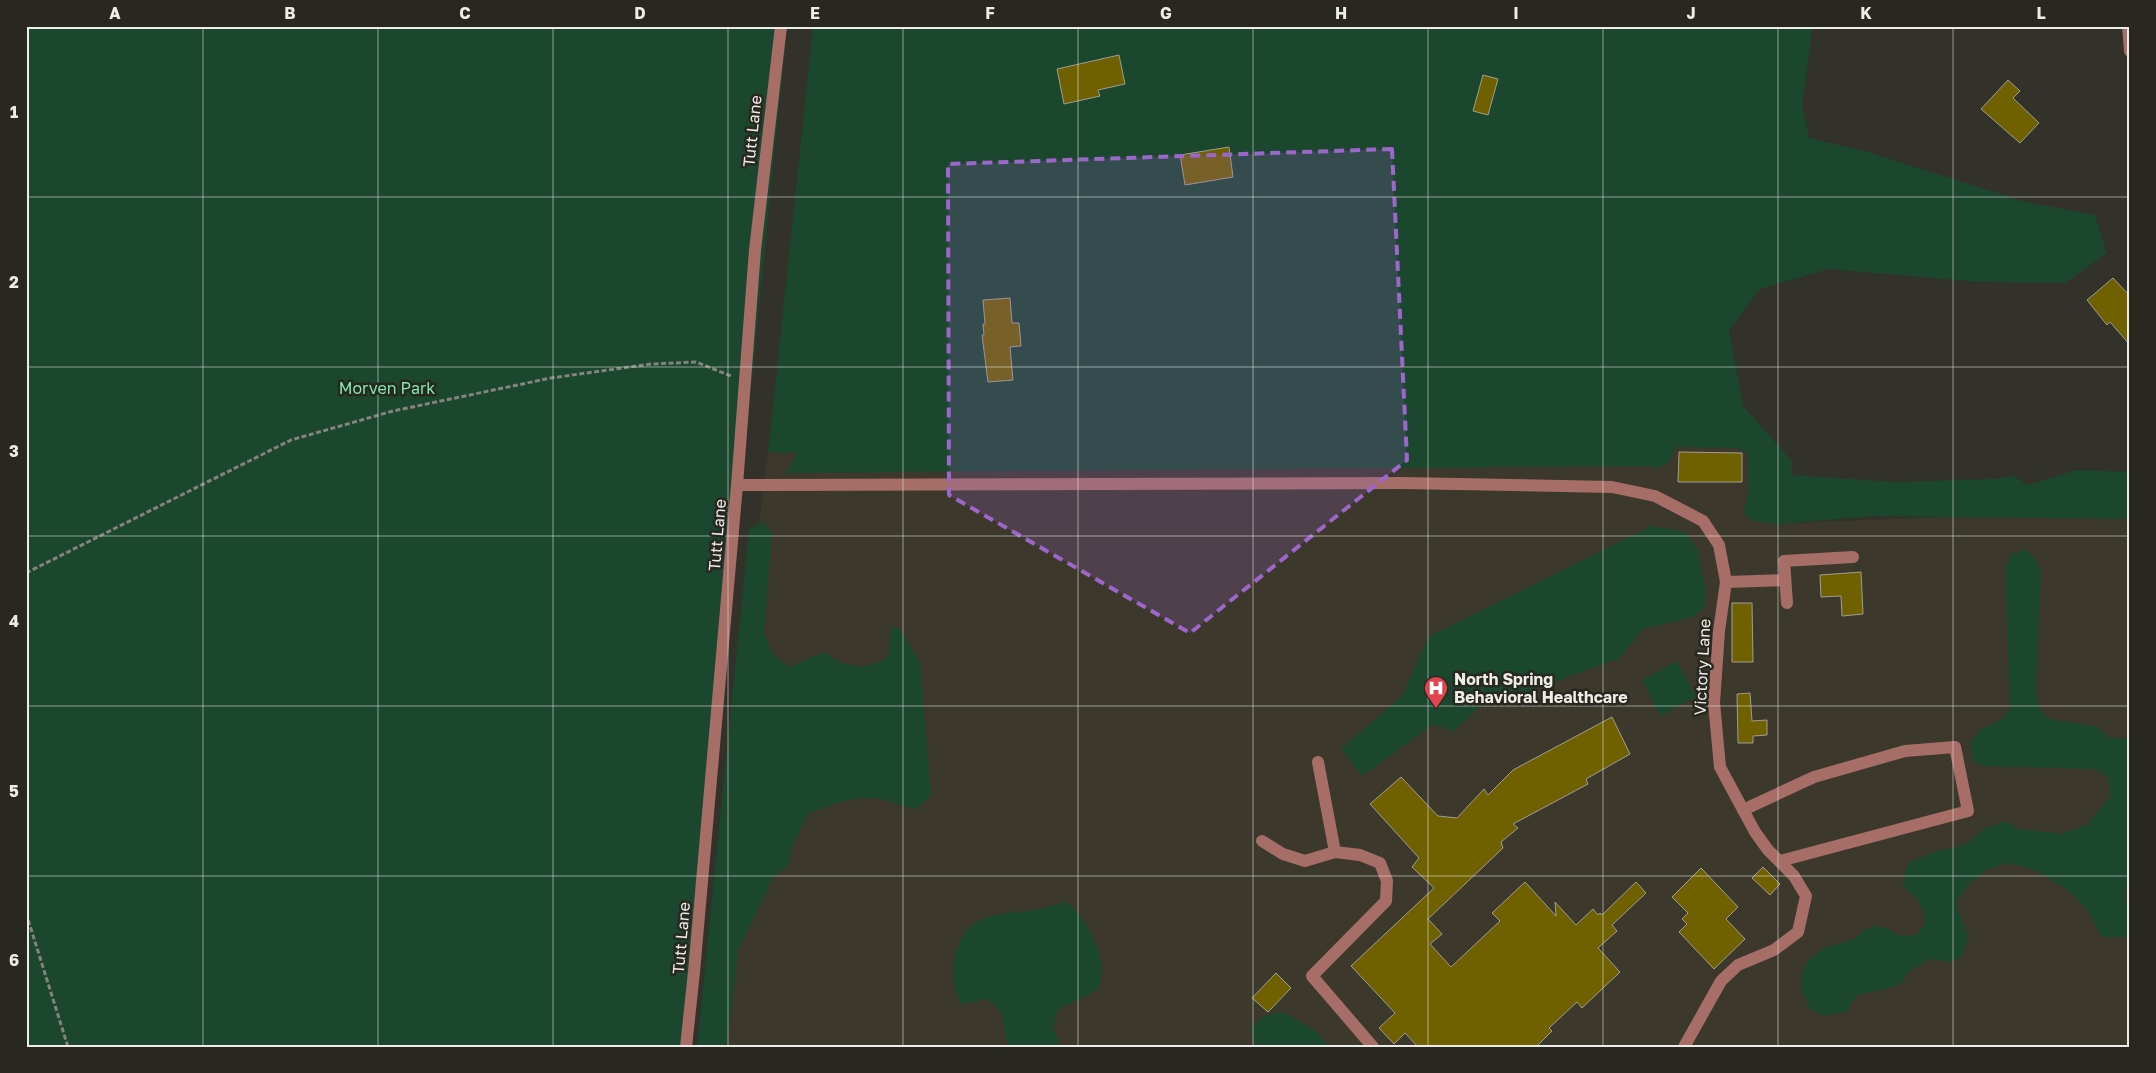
<svg xmlns="http://www.w3.org/2000/svg" width="2156" height="1073" font-family="'Golos Text',sans-serif">
  <style>
    .built { fill: #3c392c }
    .green { fill: #1b472f }
    .building { fill: #706100; stroke: #9f9d95 }
    .lines { fill: none; stroke-linecap: round; stroke-linejoin: round }
    .path { stroke: #84837d; stroke-width: 3; stroke-dasharray: 5 2.5; stroke-linecap: butt }
    .minor { stroke: #a66e67; stroke-width: 12 }
    .marked { fill: #9d66cb; fill-opacity: 0.2; stroke: #9d66cb; stroke-width: 4; stroke-dasharray: 10 6; stroke-linejoin: round }
    .grid { fill: none; stroke: #edece7; stroke-width: 1; stroke-opacity: 0.55 }
    .labels { text-anchor: middle; stroke-width: 5; stroke-linejoin: round; paint-order: stroke }
    .street-label { font-size: 16px; fill: #edece7; stroke: #282720 }
    .park-label { font-size: 16px; fill: #7feaad; stroke: #282720 }
    .poi-label { font-size: 16px; font-weight: bold; fill: #edece7; stroke: #282720; text-anchor: start }
    .neatline { fill: none; stroke: #edece7; stroke-width: 2 }
    .grid-label { font-size: 16px; text-anchor: middle; font-weight: bold; fill: #edece7 }
  </style>
  <rect width="100%" height="100%" fill="#32312a"/>
  <polygon class="built" points="1650,411 1792,461 1791,523 2130,510 2130,1047 715,1047 757,539 768,452"/>
  <g class="green">
    <polygon points="26,26 787,26 686,1047 26,1047"/>
    <polygon points="813,26 1813,26 1802,104 1809,138 1868,152 2025,202 2095,215 2107,253 2065,283 1980,282 1828,269 1760,289 1729,330 1743,406 1792,461 1791,475 1896,482 1992,479 2014,476 2028,485 2076,470 2130,472 2130,519 1873,516 1790,523 1781,525 1753,521 1744,513 1749,486 1748,453 1736,448 1676,447 1670,461 1659,468 1644,466 786,473 797,453 768,452"/>
    <path d="M762,521L772,532L764,633L772,653L789,667L824,652C846,669 864,671 888,657L891,627L899,628L920,662L931,796L916,809C902,807 887,799 873,798C851,796 828,806 808,814L792,846L789,865L773,878L738,951L727,1047H697L749,529Z"/>
    <polygon points="1651,526 1686,532 1698,551 1706,593 1704,608 1693,617 1643,629 1620,658 1531,691 1487,700 1453,732 1434,724 1362,776 1341,749 1402,696 1428,637"/>
    <path d="M2027,550L2036,560L2041,573L2036,691L2041,712L2049,719L2096,726L2108,737L2122,739L2130,737V886L2124,891L2126,903L2130,906V934L2122,937H2102L2087,909L2066,889L2034,870L2009,863L1988,869L1970,883L1957,900V907L1968,936L1962,957L1950,962L1929,959L1907,973L1902,983C1894,986 1886,990 1878,991C1860,994 1856,992 1848,1011L1829,1015L1818,1014L1810,1009L1802,992L1801,979L1807,961L1826,947L1854,939L1864,930L1877,926L1889,929L1899,936L1916,935L1925,924C1924,904 1916,898 1902,884L1908,863L1937,851L1955,848L1971,841L1984,829L2004,821L2019,829L2061,834L2086,825L2110,797L2108,777L2095,769L1982,766L1973,761L1970,743L1981,729L2001,720L2010,708L2005,569L2011,554Z"/>
    <polygon points="1677,661 1696,697 1660,716 1642,680"/>
    <path d="M1066,902C1086,913 1114,970 1096,990C1091,995 1066,1005 1058,1009L1053,1029L1058,1038V1047H1011L1006,1041L1002,1014L987,998L976,1002L960,1004C954,986 950,970 956,952C967,915 992,915 1025,911C1039,910 1052,906 1066,902Z"/>
    <path d="M1283,1012L1316,1031L1329,1047H1255L1251,1029C1260,1016 1268,1014 1283,1012Z"/>
  </g>
  <g class="building">
    <polygon points="1119,55 1125,84 1098,90 1100,96 1064,104 1057,69"/>
    <polygon points="1483,75 1498,79 1488,115 1473,111"/>
    <polygon points="2008,80 2020,91 2013,98 2039,123 2020,143 1981,109"/>
    <polygon points="1229,147 1233,177 1185,185 1180,155"/>
    <polygon points="2113,278 2130,296 2130,345 2110,322 2107,325 2087,300"/>
    <polygon points="1010,298 1012,323 1019,323 1021,346 1010,347 1013,380 988,382 982,335 984,335 983,324 985,324 983,300"/>
    <polygon points="1679,452 1742,453 1742,482 1678,482"/>
    <polygon points="1861,572 1863,614 1842,616 1841,596 1821,597 1820,575"/>
    <polygon points="1732,603 1752,603 1753,662 1732,662"/>
    <polygon points="1750,693 1752,721 1767,720 1767,735 1753,736 1753,743 1738,743 1737,694"/>
    <polygon points="1612,717 1630,754 1586,779 1588,784 1513,824 1518,828 1501,842 1503,848 1428,919 1442,934 1430,944 1451,967 1500,921 1492,913 1525,882 1556,916 1555,902 1576,925 1593,909 1598,915 1600,913 1602,915 1636,882 1646,893 1612,925 1617,931 1598,948 1620,972 1582,1008 1577,1002 1549,1028 1552,1031 1536,1047 1418,1047 1405,1033 1394,1044 1379,1028 1395,1013 1351,966 1434,888 1412,867 1419,858 1370,804 1401,777 1438,816 1457,818 1484,789 1488,795 1513,770"/>
    <polygon points="1763,867 1780,884 1770,895 1752,878"/>
    <polygon points="1701,868 1738,907 1726,919 1745,939 1714,969 1679,932 1687,924 1682,919 1688,913 1672,897"/>
    <polygon points="1276,973 1291,988 1268,1012 1252,998"/>
  </g>
  <g class="lines">
    <g class="path">
      <polyline points="26,573 291,440 393,411 551,378 651,364 696,362 731,376"/>
      <polyline points="26,913 68,1047"/>
    </g>
    <g class="minor">
      <polyline points="2128,26 2130,51"/>
      <polyline points="737,485 1402,483 1612,487 1655,496 1703,521 1719,545 1726,582 1719,631 1714,703 1720,767 1755,832 1768,850 1794,876 1806,896 1798,932 1774,950 1738,965 1721,981 1684,1047"/>
      <polyline points="1726,582 1785,580"/>
      <polyline points="1787,603 1784,561 1853,557"/>
      <polyline points="1318,762 1335,852 1360,855 1380,863 1387,881 1386,901 1312,976 1373,1047"/>
      <polyline points="1743,810 1814,777 1905,751 1955,747 1968,811 1780,861"/>
      <polyline points="1262,841 1283,854 1305,861 1335,852"/>
      <polyline points="686,1047 694,972 737,485 755,250 781,26"/>
    </g>
  </g>
  <path class="marked" d="M1392,149L1407,460L1190,633L949,495L948,164Z"/>
  <path class="grid" d="M203,26V1047M378,26V1047M553,26V1047M728,26V1047M903,26V1047M1078,26V1047M1253,26V1047M1428,26V1047M1603,26V1047M1778,26V1047M1953,26V1047M26,197H2130M26,367H2130M26,536H2130M26,706H2130M26,876H2130"/>
  <defs>
    <g id="hospital-pin" transform="scale(1.25)"><path d="M0 17L-7.5 6A9.5 9.5 0 1 1 7.5 6Z" fill="#e0444e" stroke="#282720"/><path d="M-5-5h3v3.5h4V-5h3V5h-3V1.5h-4V5h-3Z" fill="#fff"/></g>
  </defs>
  <g fill-rule="evenodd">
    <use href="#hospital-pin" x="1436" y="688"/>
  </g>
  <g class="labels">
    <g class="street-label">
      <text transform="translate(752 131) rotate(-84)" y="6">Tutt Lane</text>
      <text transform="translate(717 535) rotate(-85)" y="6">Tutt Lane</text>
      <text transform="translate(1702 667) rotate(-87)" y="6">Victory Lane</text>
      <text transform="translate(681 938) rotate(-85)" y="6">Tutt Lane</text>
    </g>
    <g class="park-label">
      <text x="387" y="394">Morven Park</text>
    </g>
    <g class="poi-label">
      <text x="1454" y="685">North Spring<tspan x="1454" dy="18">Behavioral Healthcare</tspan></text>
    </g>
  </g>
  <rect width="2156" height="1073" fill="none" stroke="#282720" stroke-width="55"/>
  <rect x="28" y="28" width="2100" height="1018" class="neatline"/>
  <g class="grid-label">
    <text x="115" y="19">A</text>
    <text x="290" y="19">B</text>
    <text x="465" y="19">C</text>
    <text x="640" y="19">D</text>
    <text x="815" y="19">E</text>
    <text x="990" y="19">F</text>
    <text x="1166" y="19">G</text>
    <text x="1341" y="19">H</text>
    <text x="1516" y="19">I</text>
    <text x="1691" y="19">J</text>
    <text x="1866" y="19">K</text>
    <text x="2041" y="19">L</text>
    <text x="14" y="118">1</text>
    <text x="14" y="288">2</text>
    <text x="14" y="457">3</text>
    <text x="14" y="627">4</text>
    <text x="14" y="797">5</text>
    <text x="14" y="966">6</text>
  </g>
</svg>
